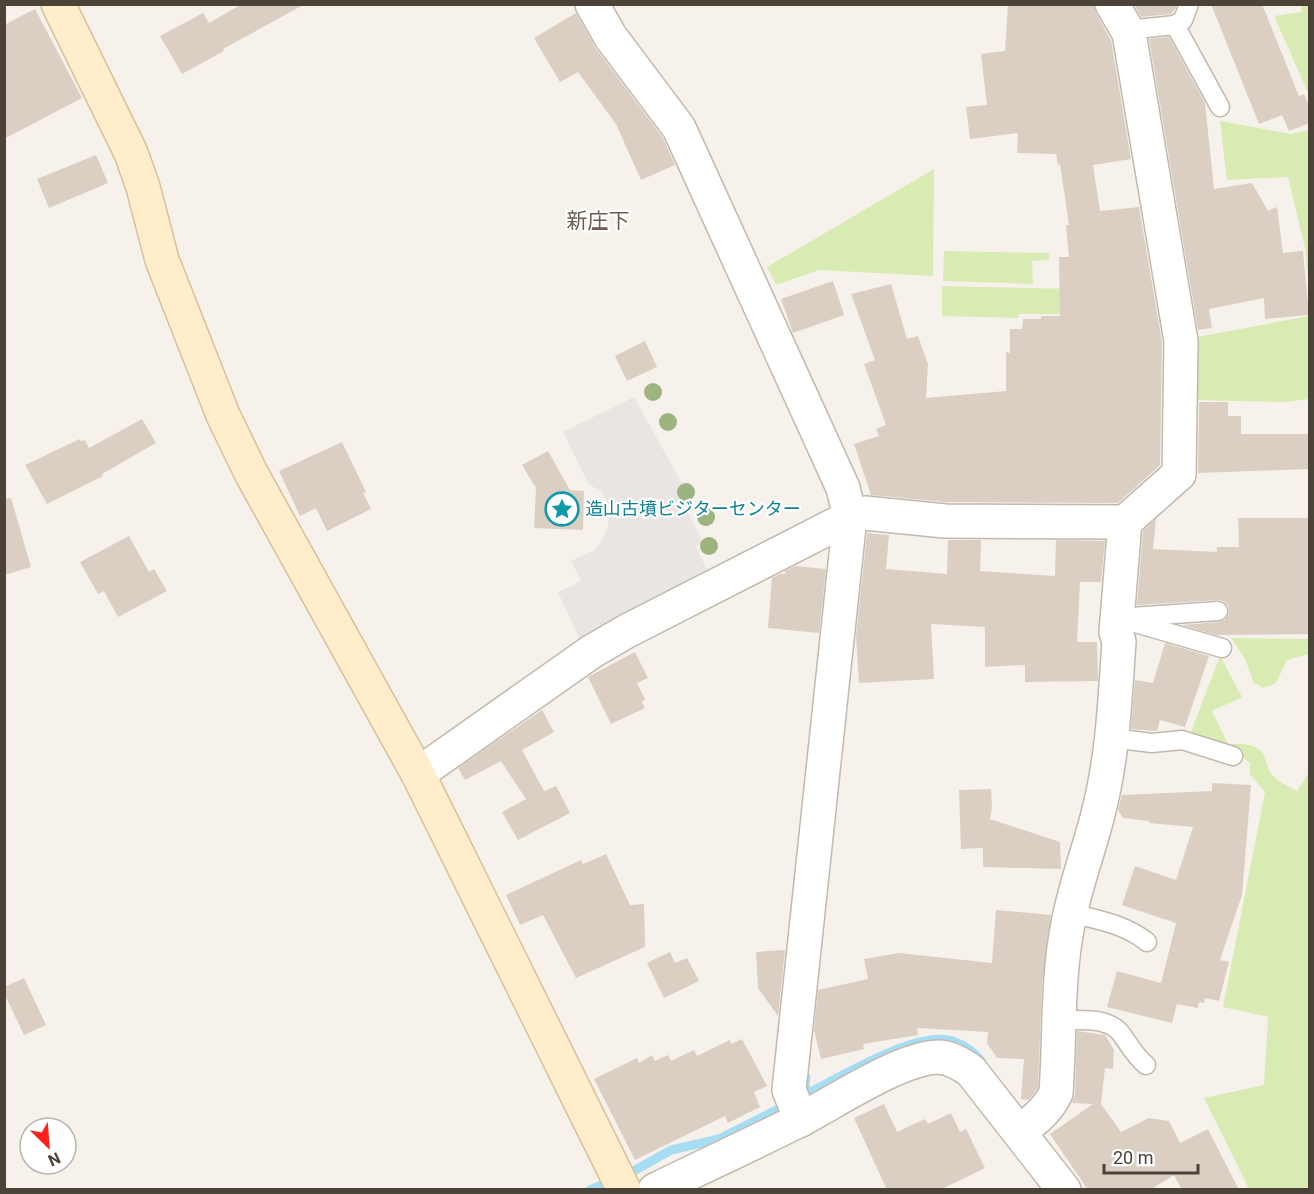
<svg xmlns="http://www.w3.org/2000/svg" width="1314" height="1194" font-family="Roboto,'Noto Sans JP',sans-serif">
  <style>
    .green { fill: #d8ebb3 }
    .parking { fill: #e8e5e3 }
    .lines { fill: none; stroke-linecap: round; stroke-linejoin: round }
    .stream { stroke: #a7ddf3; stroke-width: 9 }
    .building { fill: #dbcfc3 }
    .lane-casing { stroke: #c2b8ad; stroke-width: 21 }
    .street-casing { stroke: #c2b8ad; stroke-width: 36 }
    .secondary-casing { stroke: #d7c09a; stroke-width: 36 }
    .lane { stroke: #fff; stroke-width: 18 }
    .street { stroke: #fff; stroke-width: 33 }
    .secondary { stroke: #ffedcc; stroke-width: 33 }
    .tree { fill: #9db380 }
    .labels { text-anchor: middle; stroke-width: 4.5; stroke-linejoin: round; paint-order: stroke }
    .culture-label { font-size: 18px; fill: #0d838f; stroke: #fff; text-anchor: start }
    .quarter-label { font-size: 21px; fill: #6e5e4f; stroke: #fff }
  </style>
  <rect width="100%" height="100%" fill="#f6f2eb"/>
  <g class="green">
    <polygon points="1301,5 1309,5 1309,95 1274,16 1302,12"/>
    <polygon points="1220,121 1291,134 1309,130 1309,291 1305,248 1288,177 1227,180"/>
    <polygon points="934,169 933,276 819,270 776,285 767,267"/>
    <polygon points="944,251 1049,253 1049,260 1032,261 1033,284 943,281"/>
    <polygon points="942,286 1076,289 1075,314 1019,314 1018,318 942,316"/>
    <polygon points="1309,316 1309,399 1285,402 1193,400 1192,338"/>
    <polygon points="1231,638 1309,639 1309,654 1287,660 1276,683 1264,688 1254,683 1245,659"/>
    <path d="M1220,656L1242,697L1212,711L1228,744C1240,744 1256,742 1263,754C1266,759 1267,766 1270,772C1276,781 1288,786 1297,791L1309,772V1189H1249L1204,1098L1264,1085L1268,1017L1223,1007L1265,792L1250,774V763L1235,752L1190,734Z"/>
  </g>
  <polygon class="parking" points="634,397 684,487 677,491 703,542 696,546 707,570 581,642 558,592 581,581 571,561 595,550 603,538 608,526 610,512 606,499 600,490 589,485 563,432"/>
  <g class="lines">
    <g class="stream">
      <polyline points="806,1077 805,1085 808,1094"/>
      <path d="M803,1096C837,1079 911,1033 948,1040C962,1043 973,1051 982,1062"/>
      <polyline points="590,1190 632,1172 671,1150 719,1139 788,1104"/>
    </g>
  </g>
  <g class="building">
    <polygon points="242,4 305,4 223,49 224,51 182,74 160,36 203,13 209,23"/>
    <polygon points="1008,4 1093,4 1096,13 1111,40 1131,159 1093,165 1100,211 1139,207 1162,342 1160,465 1118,503 946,502 871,495 854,444 879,436 876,429 886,425 864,364 875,360 851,294 891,284 907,339 918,336 928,364 926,398 1006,391 1006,352 1010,353 1010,329 1022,329 1023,319 1041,319 1041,316 1060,316 1059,257 1069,257 1066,225 1069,225 1060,164 1058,165 1056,154 1017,153 1018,133 970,139 966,107 987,105 981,54 1005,51"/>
    <polygon points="1134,4 1175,4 1176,8 1171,14 1141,17"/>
    <polygon points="1211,4 1262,4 1299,96 1304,94 1310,108 1310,123 1289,131 1282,115 1259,124"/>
    <polygon points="35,9 82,98 4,139 4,25"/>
    <polygon points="576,13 595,47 663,138 675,165 641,180 616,124 578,72 560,82 534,38"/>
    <polygon points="1169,37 1205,103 1214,189 1252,183 1268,211 1277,207 1283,253 1303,251 1309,315 1265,319 1264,298 1209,309 1212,328 1198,330 1149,39"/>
    <polygon points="96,155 108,183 49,208 37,179"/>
    <polygon points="833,281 844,315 793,333 781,299"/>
    <polygon points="645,341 657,367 627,381 615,356"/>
    <polygon points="1199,402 1228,402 1228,416 1241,416 1241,434 1310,434 1310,469 1198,473"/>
    <polygon points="142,419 156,443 102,474 103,476 47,504 25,465 80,439 81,441 85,440 89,448"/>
    <polygon points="342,442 366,492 363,493 371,509 327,531 316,508 300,516 279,471"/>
    <polygon points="548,451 570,490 584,491 583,530 534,528 536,488 522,465"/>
    <polygon points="11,498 31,567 4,575 4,499"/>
    <polygon points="1238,518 1310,518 1310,634 1216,635 1182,625 1219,622 1225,620 1229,611 1228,605 1223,601 1218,600 1137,605 1143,531 1156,519 1153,549 1217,552 1217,547 1239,547"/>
    <polygon points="867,533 889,535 886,569 947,574 948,540 981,540 980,571 1055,576 1056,540 1105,541 1101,582 1080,582 1077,642 1097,642 1098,681 1025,682 1025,665 985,667 985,627 931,624 934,679 859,683 856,636"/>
    <polygon points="129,536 149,572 154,569 167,591 118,617 104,591 98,594 80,562"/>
    <polygon points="795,566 826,569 819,633 768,628 772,578 780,574 785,574 785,571"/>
    <polygon points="1165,643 1209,656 1185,727 1160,720 1157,731 1131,729 1135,680 1153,683"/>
    <polygon points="635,652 648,678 637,683 645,699 642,702 645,708 611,724 588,677"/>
    <polygon points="542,710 554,732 522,750 544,791 556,786 570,813 518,840 502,812 526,799 501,761 465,780 458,768"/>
    <polygon points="1212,783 1251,785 1242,895 1220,960 1229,962 1219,1001 1205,998 1204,1003 1199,1002 1198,1008 1177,1004 1172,1023 1107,1007 1117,971 1161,983 1176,923 1122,905 1135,866 1176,880 1193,827 1149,823 1149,821 1123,818 1118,810 1122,795 1212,791"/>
    <polygon points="991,789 992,808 990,819 1060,842 1061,869 983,867 983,848 961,849 959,790"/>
    <polygon points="606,854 630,905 644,904 645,947 576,978 543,915 520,925 506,895 581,860 583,864"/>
    <polygon points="996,910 1051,915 1042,985 1038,1088 1029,1100 1021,1099 1024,1059 997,1058 987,1043 988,1032 917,1028 918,1035 863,1044 864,1049 821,1059 814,1030 818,990 868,979 864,959 899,953 992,963"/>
    <polygon points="785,950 778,1016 758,988 756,952"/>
    <polygon points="670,952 675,963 687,958 699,981 664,998 647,963"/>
    <polygon points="24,978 46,1025 24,1035 4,993 4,987"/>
    <polygon points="1077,1031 1105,1035 1114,1050 1113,1069 1105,1068 1101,1104 1121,1132 1149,1118 1169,1121 1180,1143 1208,1129 1239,1190 1182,1190 1174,1175 1150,1190 1088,1190 1050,1134 1093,1104 1072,1103 1075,1094"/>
    <polygon points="742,1039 767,1086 754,1092 760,1107 728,1123 725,1116 635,1160 594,1079 637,1058 639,1063 652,1055 655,1061 668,1055 671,1061 694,1050 697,1056 730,1040 731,1044"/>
    <polygon points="884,1104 897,1132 925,1119 928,1124 951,1113 960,1132 966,1129 985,1168 940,1190 887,1190 854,1118"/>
  </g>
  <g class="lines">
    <g class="lane-casing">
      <g id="lane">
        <polyline points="1175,25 1183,20 1189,4"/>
        <polyline points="1127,30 1175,25 1220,107"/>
        <polyline points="1131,617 1218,611"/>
        <polyline points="1118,618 1222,648"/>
        <polyline points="1112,738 1152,743 1182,740 1233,756"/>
        <path d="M1070,913C1098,920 1125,924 1147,942"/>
        <path d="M1060,1020C1081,1021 1109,1016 1122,1035C1130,1046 1135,1056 1146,1065"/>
      </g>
    </g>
    <g class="street-casing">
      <g id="street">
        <polyline points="592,4 610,36 679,128 843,488 850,517 789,1090 801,1120"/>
        <polyline points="418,774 591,652 627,631 850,517 865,513 945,521 1125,522 1179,474 1181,341 1129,33 1112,4"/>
        <path d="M1019,1131C1035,1121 1048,1110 1056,1093C1060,1037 1057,979 1068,924C1075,885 1090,848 1099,810C1113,755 1115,698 1119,642L1116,632L1125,522"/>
        <path d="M655,1190C704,1166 752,1144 800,1120C835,1102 900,1058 938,1057C950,1057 961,1064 971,1071L1064,1190"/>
      </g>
    </g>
    <g class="secondary-casing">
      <polyline id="secondary" points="58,4 131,153 143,187 162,260 223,415 251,473 418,774 624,1190"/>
    </g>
    <use href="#lane" class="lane"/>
    <use href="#street" class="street"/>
    <use href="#secondary" class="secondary"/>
  </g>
  <g class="tree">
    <circle cx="653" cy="392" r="9"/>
    <circle cx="668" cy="422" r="9"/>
    <circle cx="686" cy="492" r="9"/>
    <circle cx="706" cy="517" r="9"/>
    <circle cx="709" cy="546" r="9"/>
  </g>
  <defs>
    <g id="sight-ring" transform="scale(1.725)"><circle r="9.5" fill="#fff" stroke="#0f9aa8" stroke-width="1.5"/><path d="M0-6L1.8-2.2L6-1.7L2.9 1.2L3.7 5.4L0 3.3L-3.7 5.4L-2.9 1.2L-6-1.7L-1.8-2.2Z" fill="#0f9aa8"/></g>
  </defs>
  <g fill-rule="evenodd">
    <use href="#sight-ring" x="562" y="509"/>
  </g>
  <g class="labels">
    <g class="culture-label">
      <text x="585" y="515">造山古墳ビジターセンター</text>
    </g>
    <g class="quarter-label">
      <text x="598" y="228">新庄下</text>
    </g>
  </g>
  <rect width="1314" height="1194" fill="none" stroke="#4b4238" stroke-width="12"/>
  <g transform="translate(48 1146) rotate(155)"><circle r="28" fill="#ffffff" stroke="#b7b3af" stroke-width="1.5"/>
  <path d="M0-4.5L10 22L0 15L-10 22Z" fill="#ff2119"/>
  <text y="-9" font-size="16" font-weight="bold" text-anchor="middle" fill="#4b4238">N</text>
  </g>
  <path d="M1104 1164v9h94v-9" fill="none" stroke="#4b4238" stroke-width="3"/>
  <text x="1113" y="1164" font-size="18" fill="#4b4238" stroke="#ffffff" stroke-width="4.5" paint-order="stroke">20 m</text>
</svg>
